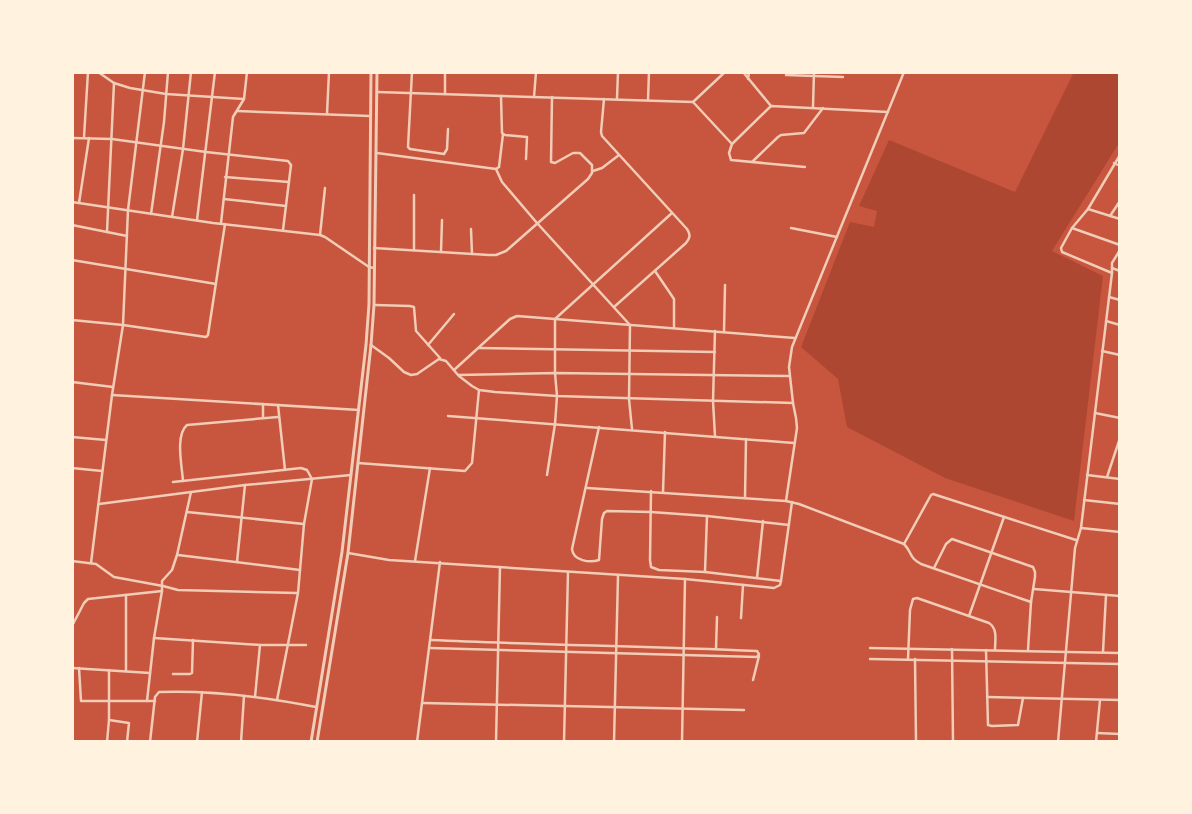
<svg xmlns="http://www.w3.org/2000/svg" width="1192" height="814" font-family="Inter,sans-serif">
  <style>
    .green { fill: #ae4732 }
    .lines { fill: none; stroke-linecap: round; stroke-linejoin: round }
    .minor { stroke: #f1ccb7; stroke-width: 2.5 }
    .tertiary { stroke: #f1ccb7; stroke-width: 3 }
  </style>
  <rect width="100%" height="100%" fill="#c8553d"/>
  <polygon class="green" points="1074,72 1120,73 1119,143 1052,251 1103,276 1074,521 945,478 847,427 838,379 801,347 850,222 874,227 877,211 859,206 889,140 1015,192"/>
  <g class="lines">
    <g class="minor">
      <polyline points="98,72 114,83 130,88 166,94 244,99"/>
      <polyline points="412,72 408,147 410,149 444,154 447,149 448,129"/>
      <polyline points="674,72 683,72"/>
      <polyline points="725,72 693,102 732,144"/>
      <polyline points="743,72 771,106"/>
      <polyline points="786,75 843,77"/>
      <polyline points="748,79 749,72"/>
      <polyline points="377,92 693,102"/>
      <polyline points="445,94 445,72"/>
      <polyline points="501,96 502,133 505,135 527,137 526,159"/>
      <polyline points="534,97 536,72"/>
      <polyline points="617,98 618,72"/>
      <path d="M604,99L601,132L602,136L687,229C691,235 690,238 686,243L614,307"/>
      <polyline points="648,100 649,72"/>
      <polyline points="813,107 814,72"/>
      <polyline points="237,111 370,116"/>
      <polyline points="327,114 329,72"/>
      <polyline points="84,137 88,72"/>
      <polyline points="72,138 112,139 206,152 288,161 291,165 283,230"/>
      <polyline points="377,153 496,169 499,167 503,134"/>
      <polyline points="752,162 778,137 781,135 804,133 823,108"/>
      <polyline points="1114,163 1120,166"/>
      <polyline points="805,167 731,160 729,153 732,144 771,106 888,112"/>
      <polyline points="496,169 502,182 537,223 630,325 629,399 632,429"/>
      <polyline points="593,171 602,168 619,155"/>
      <polyline points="225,177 289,182"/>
      <polyline points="224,199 286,206"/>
      <polyline points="72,202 213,223 320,235 325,237 369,267 374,268"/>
      <polyline points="79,203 89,138"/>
      <polyline points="1088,209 1120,219"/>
      <polyline points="151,214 164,122 168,72"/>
      <polyline points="1110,216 1120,201"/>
      <polyline points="172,217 183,149 191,72"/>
      <polyline points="197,220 215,72"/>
      <polyline points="221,223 233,117 244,99 247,72"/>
      <polyline points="72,225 127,236"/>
      <polyline points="791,228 837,237"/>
      <polyline points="1072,228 1120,245"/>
      <polyline points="471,229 472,254"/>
      <polyline points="107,232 114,83"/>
      <polyline points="320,235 325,188"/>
      <polyline points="374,248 489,255 496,255 506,251 588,179 592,173 592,165 580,153 573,153 555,163 551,162 552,97"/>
      <polyline points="414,250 414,195"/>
      <polyline points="441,252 442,220"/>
      <polyline points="72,260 216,284"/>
      <polyline points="1112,268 1120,271"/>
      <polyline points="655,271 674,299 674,328"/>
      <polyline points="1112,273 1112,263 1120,250"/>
      <polyline points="1109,297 1120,300"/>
      <polyline points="375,305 410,306 414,307 416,331 440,358"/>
      <polyline points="72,320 123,325 206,337 208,335 225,224"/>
      <polyline points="1106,321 1120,325"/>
      <polyline points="724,332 725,285"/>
      <polyline points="371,345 389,358 404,372 411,375 417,374 439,359 446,361 458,375 555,373 789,376"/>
      <polyline points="428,345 454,314"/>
      <polyline points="479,348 715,352"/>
      <polyline points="1102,351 1120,355"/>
      <polyline points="454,370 510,319 517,316 795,338"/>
      <polyline points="459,376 472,386 479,390 495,392 557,396 793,403 796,418 797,428 786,501"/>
      <polyline points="72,382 113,387"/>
      <polyline points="112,395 359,410"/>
      <polyline points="793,403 789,367 792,347 904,72"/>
      <polyline points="278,405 285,470"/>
      <polyline points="1095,413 1120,418"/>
      <polyline points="448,416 794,443"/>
      <polyline points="263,417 263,404"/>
      <path d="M599,427L572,549C573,561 590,563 599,560L602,519L604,513L607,511L651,512L707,516L789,525"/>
      <polyline points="715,436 713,401 715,331"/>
      <polyline points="72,437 106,440"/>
      <polyline points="358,463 465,471 472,463 479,390"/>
      <polyline points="72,468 102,471"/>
      <polyline points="547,475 555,424 557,396 555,373 555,319 672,213"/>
      <polyline points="1087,475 1120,479"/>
      <polyline points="1107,477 1120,438"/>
      <path d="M183,481C182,466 175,435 187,425L278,417"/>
      <polyline points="173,482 301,468 307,470 312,479 304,524 298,593 277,700"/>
      <path d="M587,488L786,501L799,504L904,544C912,552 909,558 921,564L1031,602"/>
      <polyline points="651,491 650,560 651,567 659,570 705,572 781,581"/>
      <polyline points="663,492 665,432"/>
      <polyline points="745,498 746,439"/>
      <polyline points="1084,500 1120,504"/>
      <polyline points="99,504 245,485 351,475"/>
      <polyline points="187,512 304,524"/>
      <polyline points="1081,528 1120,532"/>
      <polyline points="904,544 931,495 933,494 1076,540"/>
      <polyline points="348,553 389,560 685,579 774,588 780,585 781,581 792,502"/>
      <polyline points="178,555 300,570"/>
      <polyline points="72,561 96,564 114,577 163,586 178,590 297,593"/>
      <polyline points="415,561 430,468"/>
      <polyline points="237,562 245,485"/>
      <polyline points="91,563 112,395 123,325 128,210 145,72"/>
      <polyline points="934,568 946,544 952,539 1033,567 1035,572 1035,577 1031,602 1028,650"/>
      <polyline points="705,572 707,516"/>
      <polyline points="757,578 763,521"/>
      <polyline points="1034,589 1120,596"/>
      <polyline points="969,616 1004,517"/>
      <polyline points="741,618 743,585"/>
      <polyline points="72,626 84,603 88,599 162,591"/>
      <polyline points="154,638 260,645 306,645"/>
      <path d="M430,648L757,657L759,654L757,651C649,646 540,645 431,640"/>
      <polyline points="870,648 1120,653"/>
      <polyline points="716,649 717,617"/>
      <polyline points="952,649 953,742"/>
      <polyline points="986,650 988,725 992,726 1018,725 1023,698"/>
      <polyline points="1103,652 1106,595"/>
      <polyline points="870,659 1120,664"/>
      <path d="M908,659L910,610L913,599L917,598L989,623C998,629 995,640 995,650"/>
      <polyline points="915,659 916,742"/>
      <polyline points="72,668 150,673"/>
      <polyline points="79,668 81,701 155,701"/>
      <polyline points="126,671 126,595"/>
      <polyline points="173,674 190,674 192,673 193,640"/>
      <polyline points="753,680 759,656"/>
      <polyline points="255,697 260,645"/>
      <polyline points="987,697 1120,700"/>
      <polyline points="147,701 154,638 162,591 162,581 172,570 177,555 191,492"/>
      <polyline points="423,703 744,710"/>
      <polyline points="109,720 129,723 127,742"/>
      <polyline points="1097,733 1120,734"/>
      <polyline points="107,742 109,720 109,670"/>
      <path d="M150,742L155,697L159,692C212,690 265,697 316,707"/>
      <polyline points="197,742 202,692"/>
      <polyline points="241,742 244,696"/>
      <polyline points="417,742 440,562"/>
      <polyline points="496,742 500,567"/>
      <polyline points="564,742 568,572"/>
      <polyline points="614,742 618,576"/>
      <polyline points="682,742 685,579"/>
      <polyline points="1058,742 1075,548 1081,528 1112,273 1062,252 1061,248 1072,228 1088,209 1120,155"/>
      <polyline points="1096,742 1100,700"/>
    </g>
    <g class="tertiary">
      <polyline points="311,742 342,552 366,345 369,304 371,72"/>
      <polyline points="317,742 348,553 371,345 374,305 377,72"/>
    </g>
  </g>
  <rect width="1192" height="814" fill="none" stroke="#fff3e0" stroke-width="148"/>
</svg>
